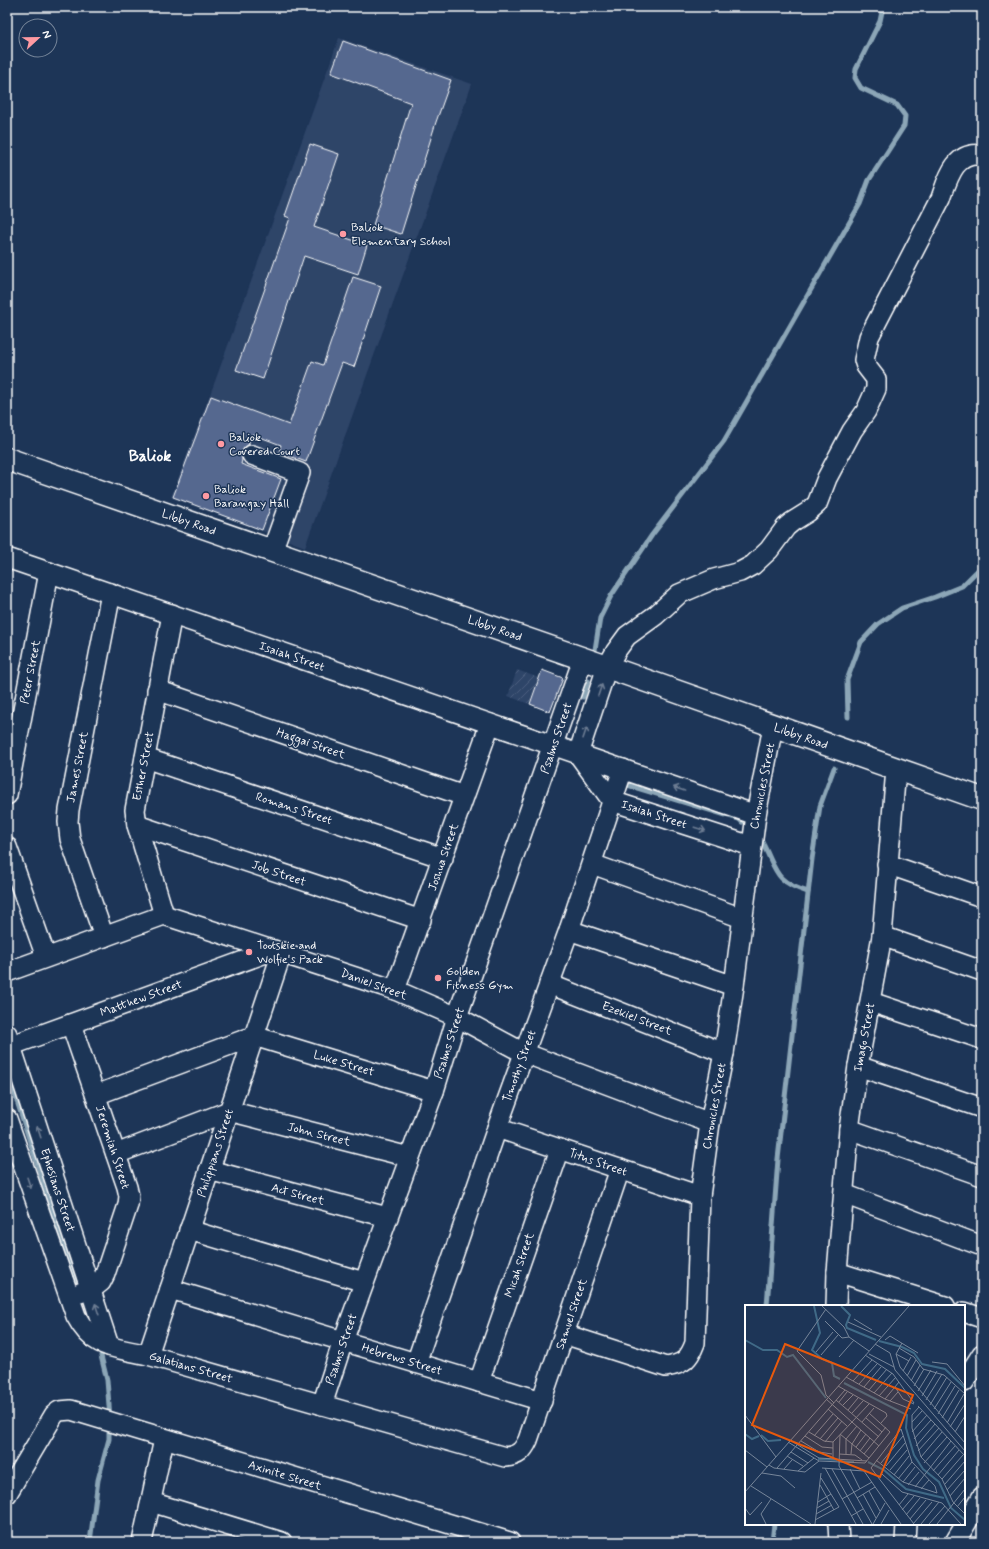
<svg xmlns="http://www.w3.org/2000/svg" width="989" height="1549" font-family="Mynerve,sans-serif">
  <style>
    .built { fill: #2e4468 }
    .industrial { fill: url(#industrial-furrows) }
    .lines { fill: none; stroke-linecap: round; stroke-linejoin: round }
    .stream { stroke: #8ca6b7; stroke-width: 5 }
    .building { fill: #54688f; stroke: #fff }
    .minor-casing { stroke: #fff; stroke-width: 22 }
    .major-casing { stroke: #fff; stroke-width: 25 }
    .minor { stroke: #1d3557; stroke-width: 19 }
    .major { stroke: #1d3557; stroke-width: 22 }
    .oneway { stroke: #6c7c92 }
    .poi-dot { fill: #ff9aa2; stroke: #1d3557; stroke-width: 1.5 }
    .labels { text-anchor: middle; stroke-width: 3; stroke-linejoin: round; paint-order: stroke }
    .poi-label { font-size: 12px; fill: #fff; stroke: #1d3557; text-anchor: start }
    .street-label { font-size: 12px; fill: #fff; stroke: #1d3557 }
    .district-label { font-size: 16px; font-weight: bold; fill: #fff; stroke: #1d3557 }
    .inset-river { fill: none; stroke: #406a87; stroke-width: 2 }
    .inset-road { fill: none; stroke: #77869a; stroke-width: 1 }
    .view { fill: #e8590c; fill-opacity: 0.15; stroke: #e8590c; stroke-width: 2 }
    .inset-edge { fill: none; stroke: #fff; stroke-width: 2 }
  </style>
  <defs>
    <pattern id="industrial-furrows" width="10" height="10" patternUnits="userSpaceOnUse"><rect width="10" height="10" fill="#2e4468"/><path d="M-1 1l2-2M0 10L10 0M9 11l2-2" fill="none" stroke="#4d607f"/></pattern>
  </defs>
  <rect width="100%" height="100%" fill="#1d3557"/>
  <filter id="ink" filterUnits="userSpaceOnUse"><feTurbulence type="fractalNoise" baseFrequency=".025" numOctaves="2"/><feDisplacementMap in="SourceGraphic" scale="8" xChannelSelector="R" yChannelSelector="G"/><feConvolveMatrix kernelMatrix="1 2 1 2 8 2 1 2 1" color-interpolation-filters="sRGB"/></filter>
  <g filter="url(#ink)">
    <polygon class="built" points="339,38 472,84 305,547 171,497 214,384"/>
    <polygon class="industrial" points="517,670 539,678 529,704 508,696"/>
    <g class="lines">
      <g class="stream">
        <polyline points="595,650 600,618 611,596 652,535 724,441 860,204 869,180 904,126 905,116 897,105 861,88 855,78 856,69 880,21 883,7"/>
        <polyline points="583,697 588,681"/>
        <polyline points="848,717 847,680 861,642 878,624 902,608 935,597 962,586 982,566"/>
        <polyline points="621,783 739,819 742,822"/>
        <path d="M762,842C777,870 774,882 808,892"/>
        <polyline points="7,1070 77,1287"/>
        <polyline points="767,1306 778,1159 812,859 820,806 834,768"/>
        <polyline points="101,1356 107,1380 110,1418"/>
        <polyline points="90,1542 98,1480 109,1439 109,1426"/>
        <polyline points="772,1542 774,1524"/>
      </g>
    </g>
    <g class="building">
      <polygon points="343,41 451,80 436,122 401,234 373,225 411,103 331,73"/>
      <polygon points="310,144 339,154 314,227 367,245 358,274 304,256 263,379 236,370 290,218 285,216"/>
      <polygon points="353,277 381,286 354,367 342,363 306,462 279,452 281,445 252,434 248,445 245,447 242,452 242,460 241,464 281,479 262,530 173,497 211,396 289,425 312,361 323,365"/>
      <polygon points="542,670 563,678 550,712 530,704"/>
    </g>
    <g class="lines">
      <g class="minor-casing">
        <g id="minor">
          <polyline points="252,455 300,473 272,551"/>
          <polyline points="7,558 756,815"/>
          <polyline points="157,690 464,796"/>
          <path d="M578,754L607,667L616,651L627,636L656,615L679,594L714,579L740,572L753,565L769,550L786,527L792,522L808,512L817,504L827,478L852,431L866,411L876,389V379L866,366L864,360L869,337L941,198C948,178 955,151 982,155"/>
          <polyline points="578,754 612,801 751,846"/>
          <polyline points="145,758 443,858"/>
          <polyline points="7,795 49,572"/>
          <polyline points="137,825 421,920"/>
          <polyline points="7,847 46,957"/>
          <polyline points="592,864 742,918"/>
          <polyline points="887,864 982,897"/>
          <polyline points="164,915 137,825 135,810 172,614"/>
          <polyline points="569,930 734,986"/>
          <polyline points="882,936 982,971"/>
          <polyline points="104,937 70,839 68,822 69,810 111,593"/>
          <polyline points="7,972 164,915 395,990 457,1017 524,1053 710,1123"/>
          <polyline points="549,984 724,1053"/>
          <polyline points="395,990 490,724"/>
          <polyline points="871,1002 982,1039"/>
          <polyline points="71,1024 127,1187 129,1196 128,1205 105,1274 101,1282 96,1286 80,1293"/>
          <polyline points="7,1034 109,1346"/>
          <polyline points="7,1047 274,950"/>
          <polyline points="858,1066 982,1108"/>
          <polyline points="96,1095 254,1036 434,1091"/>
          <path d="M7,1119L76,1316C94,1350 114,1347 148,1355L505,1457C518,1456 523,1451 528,1440L620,1169"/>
          <polyline points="497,1128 700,1196"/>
          <polyline points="849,1129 982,1176"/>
          <polyline points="116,1154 229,1111 409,1157"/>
          <polyline points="209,1170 387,1217"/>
          <polyline points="844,1194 982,1246"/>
          <polyline points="189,1230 364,1282"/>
          <polyline points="837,1272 945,1306"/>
          <polyline points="170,1289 542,1401"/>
          <polyline points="836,1306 837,1272 849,1129 858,1066 882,936 896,769"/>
          <polyline points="964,1312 982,1318"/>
          <path d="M564,1334L666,1367C684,1364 689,1359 695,1343L700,1196L710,1123L724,1053L734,986L756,815L773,726"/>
          <polyline points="148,1355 282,952"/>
          <polyline points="416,1363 497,1128 569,930 623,769"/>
          <polyline points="479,1382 560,1149"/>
          <polyline points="964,1382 982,1354"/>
          <polyline points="322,1405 343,1341 434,1091 457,1017 583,659"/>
          <polyline points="7,1494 54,1415 59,1411 71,1410 510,1542"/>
          <polyline points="151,1502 282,1542"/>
          <polyline points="838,1524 839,1542"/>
          <polyline points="142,1542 164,1439"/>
          <polyline points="905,1542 906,1524"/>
          <polyline points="955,1542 982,1497"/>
        </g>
      </g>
      <g class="major-casing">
        <polyline id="major" points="7,459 607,667 982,799"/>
      </g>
      <use href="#minor" class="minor"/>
      <use href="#major" class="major"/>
    </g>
    <defs><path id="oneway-shaft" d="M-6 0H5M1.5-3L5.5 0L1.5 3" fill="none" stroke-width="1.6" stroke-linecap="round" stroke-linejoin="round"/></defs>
    <g class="oneway">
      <use href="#oneway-shaft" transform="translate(600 690) rotate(-71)"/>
      <use href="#oneway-shaft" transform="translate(585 733) rotate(-71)"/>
      <use href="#oneway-shaft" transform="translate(679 789) rotate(-161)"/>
      <use href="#oneway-shaft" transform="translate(700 829) rotate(18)"/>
      <use href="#oneway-shaft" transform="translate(39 1132) rotate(-108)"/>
      <use href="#oneway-shaft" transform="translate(29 1183) rotate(71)"/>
      <use href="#oneway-shaft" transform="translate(97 1309) rotate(-108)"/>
    </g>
  </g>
  <g class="poi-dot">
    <circle cx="343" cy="234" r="4"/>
    <circle cx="221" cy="444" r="4"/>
    <circle cx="206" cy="496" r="4"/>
    <circle cx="249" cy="952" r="4"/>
    <circle cx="438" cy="978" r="4"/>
  </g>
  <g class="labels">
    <g class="poi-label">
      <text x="351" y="231">Baliok<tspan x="351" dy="14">Elementary School</tspan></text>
      <text x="229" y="441">Baliok<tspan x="229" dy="14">Covered Court</tspan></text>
      <text x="214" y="493">Baliok<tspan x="214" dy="14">Barangay Hall</tspan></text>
      <text x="257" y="949">Tootskie and<tspan x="257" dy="14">Wolfie's Pack</tspan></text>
      <text x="446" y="975">Golden<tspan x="446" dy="14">Fitness Gym</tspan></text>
    </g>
    <g class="street-label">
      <text transform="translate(189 522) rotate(19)" y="4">Libby Road</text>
      <text transform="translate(495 628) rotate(19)" y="4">Libby Road</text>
      <text transform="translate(292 656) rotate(19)" y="4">Isaiah Street</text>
      <text transform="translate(30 672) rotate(-79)" y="4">Peter Street</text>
      <text transform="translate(801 736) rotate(19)" y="4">Libby Road</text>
      <text transform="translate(556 738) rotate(-71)" y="4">Psalms Street</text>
      <text transform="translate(311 743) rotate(19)" y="4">Haggai Street</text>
      <text transform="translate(143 766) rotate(-79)" y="4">Esther Street</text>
      <text transform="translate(77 767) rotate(-79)" y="4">James Street</text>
      <text transform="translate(762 786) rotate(-79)" y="4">Chronicles Street</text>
      <text transform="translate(294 808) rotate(18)" y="4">Romans Street</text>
      <text transform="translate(654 814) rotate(18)" y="4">Isaiah Street</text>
      <text transform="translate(443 857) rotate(-71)" y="4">Joshua Street</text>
      <text transform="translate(279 873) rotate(19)" y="4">Job Street</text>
      <text transform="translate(374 984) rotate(20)" y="4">Daniel Street</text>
      <text transform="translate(141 998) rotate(-20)" y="4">Matthew Street</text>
      <text transform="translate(637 1018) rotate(21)" y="4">Ezekiel Street</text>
      <text transform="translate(864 1037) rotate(-79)" y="4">Imago Street</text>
      <text transform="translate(449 1043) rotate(-72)" y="4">Psalms Street</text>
      <text transform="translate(344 1063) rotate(17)" y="4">Luke Street</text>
      <text transform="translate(519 1066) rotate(-70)" y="4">Timothy Street</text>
      <text transform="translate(714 1106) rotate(-80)" y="4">Chronicles Street</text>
      <text transform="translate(319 1134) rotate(14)" y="4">John Street</text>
      <text transform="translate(113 1147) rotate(72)" y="4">Jeremiah Street</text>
      <text transform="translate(215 1153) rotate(-72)" y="4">Philippians Street</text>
      <text transform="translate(598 1162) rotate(19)" y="4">Titus Street</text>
      <text transform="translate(58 1190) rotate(72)" y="4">Ephesians Street</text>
      <text transform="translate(298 1194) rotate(15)" y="4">Act Street</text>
      <text transform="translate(519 1265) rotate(-71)" y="4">Micah Street</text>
      <text transform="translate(571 1314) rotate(-71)" y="4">Samuel Street</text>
      <text transform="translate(341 1349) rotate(-71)" y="4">Psalms Street</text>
      <text transform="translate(402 1359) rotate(17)" y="4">Hebrews Street</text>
      <text transform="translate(191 1367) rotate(16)" y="4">Galatians Street</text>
      <text transform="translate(285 1475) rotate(17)" y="4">Axinite Street</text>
    </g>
    <g class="district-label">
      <text x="150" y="461">Baliok</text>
    </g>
  </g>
  <g transform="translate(745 1305)">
    <rect width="220" height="220" fill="#1d3557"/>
    <path class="inset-river" d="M69,1L75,28L67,45L77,54L87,58L89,71L95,74M96,1L105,10L101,20L102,23L131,35M0,35L18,45H32L42,52L48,50L81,93M134,36L157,42L169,48L177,59L200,64L220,83M99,78L162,110L161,123L169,150L178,164L194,177L206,203L220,215M0,129L7,134L14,131M16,130L23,136L36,135M73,154L92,155M96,156L109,157M123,157L139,165L161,184L199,193"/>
    <path class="inset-road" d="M77,1L99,22L104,32L124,46M81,4L52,46L76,70L81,90L89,98M109,14L127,25M80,16L97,33L104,32M103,17L136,32M140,35L145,31L173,48M157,38L151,49L155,62L220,138M130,39L145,48L150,65L220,146M154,43L169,52L178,64L199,70L220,89M71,47L88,27M124,49L149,62M151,49L164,56M76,50L93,30M120,50L148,69L169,98M94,52L109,35M187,57L202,59L220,81M158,66L166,52M162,71L171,55M101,72L140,94L166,104M108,76L127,55M166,76L175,60M114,79L132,59M93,81L141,108L142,111L136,118M169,81L179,64M119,82L136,62M150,82L158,94L169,99M124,85L142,64M173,86L186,65M129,88L147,68M134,91L151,72M177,91L192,66M81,94L134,141M140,94L154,77M91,95L134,132M181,95L197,69M145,96L153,87M94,97L102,87M98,100L108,90M185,100L202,72M173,101L220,151M174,102L167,110V123L176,152L197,174L208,197L220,209M83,104L102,121M189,104L206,77M103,105L113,93M107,108L118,96M193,109L210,81M0,110L31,152M121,113L137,127M197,113L214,85M117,117L129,103M167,117L177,106M202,118L219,89M205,122L220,99M156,124L126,163L169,219M64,127L79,136L88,137M167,127L182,110M210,127L220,111M95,129L124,153M95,130L94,161L127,219M60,131L77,142L88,143M69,131L88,109M75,134L93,113M169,134L186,115M45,135L74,153L122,156M56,136L74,147L87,149M43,137L74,156L120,158L145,127L124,108M80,137L97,116M171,141L190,119M111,142L121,129M0,145L22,162M115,146L125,133M173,146L194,123M46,147L63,158M94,149L110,150L117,155M101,149V134L112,121M106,149L107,139L116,125M119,149L141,122M42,151L58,161M176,152L197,127M88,154V137L124,99M131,155L158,177L192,188L190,181L167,157L156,124M136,158L158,131M179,158L202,132M24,160L29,163L60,167L74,156M141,161L160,138M32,163L100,85M77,163L119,166L156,219M80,163L111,219M39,164L47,155M87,164L118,219M105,164L115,184M145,165L162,145M53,166L69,153M188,166L210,141M17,168L36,171L50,183M137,169L157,187L197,198L216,219M149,170L164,151M193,170L214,145M153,174L167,157M197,174L218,150M158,177L170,162M200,179L220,156M75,180L89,205M163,180L174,167M6,181L66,219M170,182L206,136M176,184L184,175M202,185L220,165M124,186L135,206M0,187L164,1M118,189L131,213M205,191L220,173M112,193L130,182M97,194L127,177M73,197L86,189M154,200L163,189M212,202L220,192M0,203L5,210L17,197M72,203L84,196M157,205L169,191M71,209L87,200M161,210L175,193M106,211L118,204M165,214L181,195M70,215L94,202L76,173M21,219L16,209L26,194M70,219L76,168M128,219L140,198M136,219L144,205M168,219L187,197M176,219L194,197M184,219L200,201M192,219L220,184"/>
    <path class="view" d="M40,39L168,90L135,172L7,120Z"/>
    <rect width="220" height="220" class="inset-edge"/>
  </g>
  <rect width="989" height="1549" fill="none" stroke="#1d3557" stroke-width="24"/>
  <rect x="12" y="12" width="965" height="1525" fill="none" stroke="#fff" stroke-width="1.5" filter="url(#ink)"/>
  <g transform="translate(38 38) rotate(68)"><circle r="19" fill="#1d3557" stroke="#77869a"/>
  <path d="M0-3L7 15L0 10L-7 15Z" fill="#ff9aa2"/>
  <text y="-6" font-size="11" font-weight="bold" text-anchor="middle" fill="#ffffff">N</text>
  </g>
</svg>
